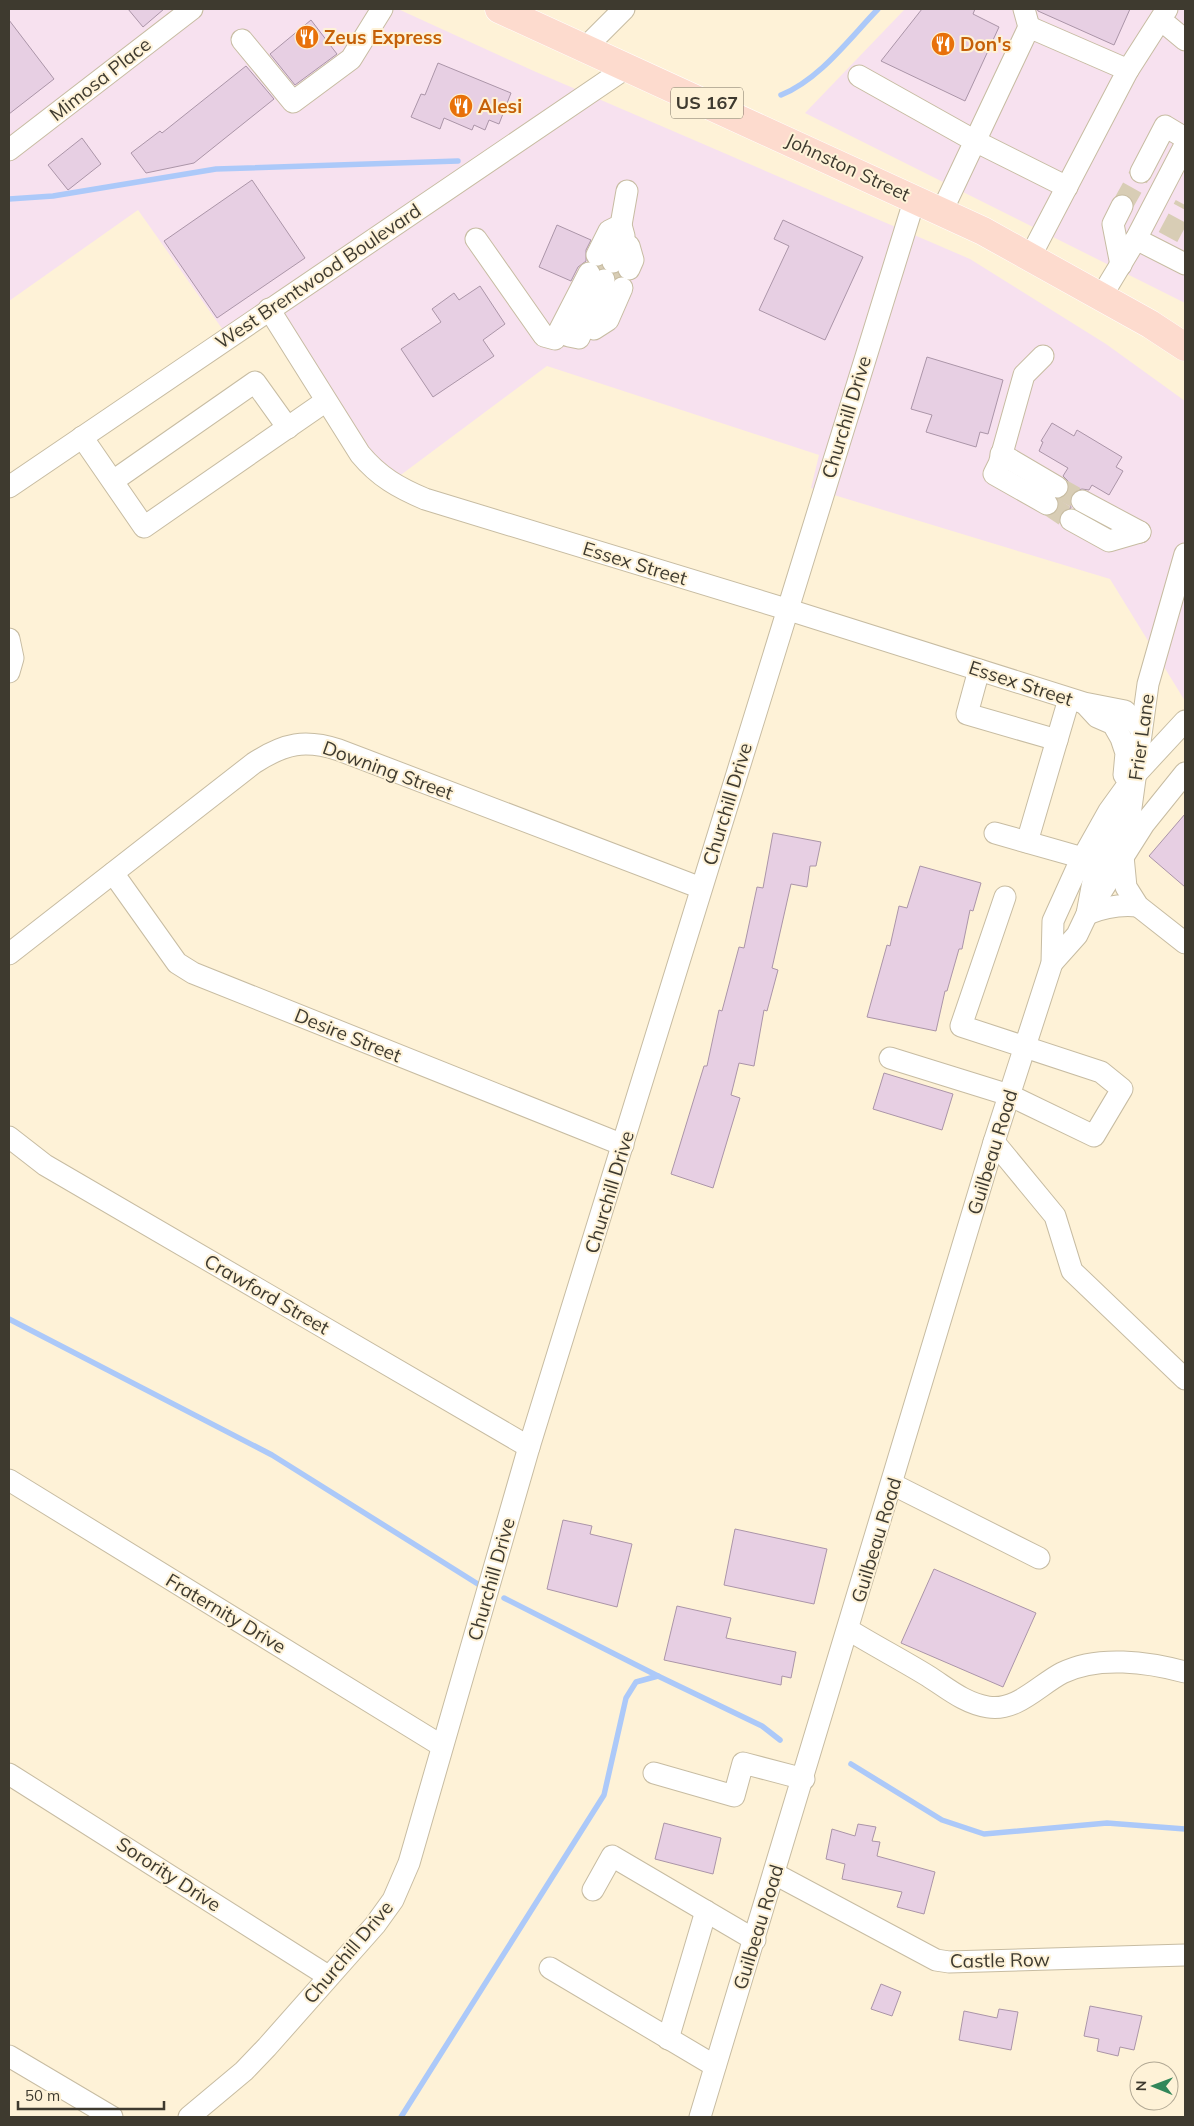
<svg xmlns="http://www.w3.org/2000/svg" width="1194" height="2126" font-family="Mulish,sans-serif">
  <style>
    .commercial { fill: #f7e1ef }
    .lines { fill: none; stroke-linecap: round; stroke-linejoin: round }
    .stream { stroke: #acc9f9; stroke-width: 5.5 }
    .building { fill: #e7cfe3; stroke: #ab95a8 }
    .minor-tunnel { stroke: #d8cdb5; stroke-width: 21; stroke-dasharray: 21 11; stroke-linecap: butt }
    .minor-casing { stroke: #c7bca2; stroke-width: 23 }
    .major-casing { stroke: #fff; stroke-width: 29 }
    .minor { stroke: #fff; stroke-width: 21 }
    .major { stroke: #fddbce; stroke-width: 28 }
    .labels { text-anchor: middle; stroke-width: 4; stroke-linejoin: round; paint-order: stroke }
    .shield { fill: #fef2d7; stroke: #787161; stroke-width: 1 }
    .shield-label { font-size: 18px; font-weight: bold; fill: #3e3a2f }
    .food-label { font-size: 19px; font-weight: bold; fill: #c56008; stroke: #fef2d7; text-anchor: start }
    .street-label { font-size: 19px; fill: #3e3a2f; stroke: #fef2d7 }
  </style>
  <rect width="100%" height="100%" fill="#fef2d7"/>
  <g class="commercial">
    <polygon points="9,9 398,9 536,72 970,259 1106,344 1185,401 1185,701 1110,579 811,488 819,455 547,366 398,477 375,460 278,303 228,337 138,210 9,301"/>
    <polygon points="905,9 1185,9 1185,303 805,113"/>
  </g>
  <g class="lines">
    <g class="stream">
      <path d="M781,95C820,79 849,39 878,9"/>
      <polyline points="9,199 53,196 216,169 458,161"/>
      <polyline points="9,1319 272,1455 481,1586"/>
      <polyline points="504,1598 658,1676"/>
      <polyline points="851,1764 942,1820 984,1834 1107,1823 1185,1829"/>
      <polyline points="401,2117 604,1795 626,1698 636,1682 658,1676 762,1726 780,1740"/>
    </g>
  </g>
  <g class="building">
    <polygon points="128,9 164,9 143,27"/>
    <polygon points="922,9 975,9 973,14 999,27 965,101 881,61"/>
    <polygon points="1037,9 1130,9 1114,45 1038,11"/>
    <polygon points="9,20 54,79 9,114"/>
    <polygon points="311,20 337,54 295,85 270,54"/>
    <polygon points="438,63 511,93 499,124 489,120 485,130 474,125 472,130 444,118 440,129 411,117 421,94 425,95"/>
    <polygon points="246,66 274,99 194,163 146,173 131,153 160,131 162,133"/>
    <polygon points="82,138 101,164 68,190 48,165"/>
    <polygon points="252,180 305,258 217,318 164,241"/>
    <polygon points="783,220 863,257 825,340 759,310 789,246 774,239"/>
    <polygon points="557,225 591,240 586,250 586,261 578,267 571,281 539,267"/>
    <polygon points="480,286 505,324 483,340 494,356 433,397 401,349 441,322 432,309 454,293 459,300"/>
    <polygon points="927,357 1003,380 988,434 980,432 976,447 926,432 932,415 911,409"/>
    <polygon points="1052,423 1074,436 1077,430 1122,457 1116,467 1123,471 1109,495 1092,485 1089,490 1082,489 1075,491 1070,501 1071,508 1060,514 1059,523 1048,516 1058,511 1058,499 1068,493 1068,481 1063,476 1068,468 1039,451 1043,442 1041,441"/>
    <polygon points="1185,814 1185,887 1149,856"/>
    <polygon points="773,833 821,842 816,866 810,866 807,887 791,884 772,968 778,970 767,1011 764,1010 754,1066 739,1063 731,1095 740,1098 713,1188 671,1174 704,1066 707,1066 719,1010 722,1011 739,947 744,948 757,887 763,888"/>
    <polygon points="920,866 981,883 973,911 970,910 962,949 959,949 947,991 945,991 936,1031 867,1017 887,945 890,946 899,906 907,908"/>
    <polygon points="884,1073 953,1094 942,1130 873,1109"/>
    <polygon points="563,1520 592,1526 590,1534 632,1544 617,1607 547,1589"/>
    <polygon points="735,1529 827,1549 814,1604 724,1585"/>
    <polygon points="934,1569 1036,1613 1003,1687 901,1643"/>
    <polygon points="677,1606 731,1618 726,1638 796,1652 791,1678 782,1676 781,1685 664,1660"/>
    <polygon points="664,1823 721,1838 713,1874 655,1859"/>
    <polygon points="858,1824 876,1827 872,1841 880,1842 877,1856 935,1872 924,1914 897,1907 902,1892 842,1879 845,1864 826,1859 832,1829 855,1836"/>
    <polygon points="881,1984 901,1992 892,2016 871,2009"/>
    <polygon points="1090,2006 1142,2016 1134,2050 1120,2047 1118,2056 1097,2051 1099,2039 1084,2036"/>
    <polygon points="999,2009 1018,2012 1011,2050 959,2040 964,2011 997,2018"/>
  </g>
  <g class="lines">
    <g class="minor-tunnel">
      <polyline points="1122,206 1141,172"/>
      <polyline points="1168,237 1185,205"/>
      <polyline points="597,277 605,258"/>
      <polyline points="613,284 621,265"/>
      <polyline points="1057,487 1082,501"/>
      <polyline points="1047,504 1071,520"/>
    </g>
    <g class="minor-casing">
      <g id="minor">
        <polyline points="1024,9 1029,27"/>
        <polyline points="1161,20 1185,40"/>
        <polyline points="242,40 293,102 351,59 382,9"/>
        <polyline points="586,47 624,9"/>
        <polyline points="1128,70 1167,9"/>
        <polyline points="859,76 975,141 1067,187"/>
        <polyline points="9,150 192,9"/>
        <polyline points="1141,172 1165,126 1185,138"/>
        <polyline points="942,211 1029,27 1128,70 1030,257"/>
        <polyline points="476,239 544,336 555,339 589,273"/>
        <polyline points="1136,239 1185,264"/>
        <polyline points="629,246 633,260 629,269"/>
        <polyline points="597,255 609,231 621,225 627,191"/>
        <polyline points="613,262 624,236 621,225"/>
        <polyline points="1121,265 1113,224 1122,206"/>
        <polyline points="1101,297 1136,239 1185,145"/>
        <path d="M269,309L360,454C379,477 399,488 425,499L786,609L1084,703L1125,711L1141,729"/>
        <polyline points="594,329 608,320 622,288"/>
        <polyline points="569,336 579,338 604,280"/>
        <polyline points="1043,356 1024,375 999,464 994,474 1047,504"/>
        <polyline points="82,437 144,527 326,401"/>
        <polyline points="1001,454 1057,487"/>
        <polyline points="113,481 255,382 288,428"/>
        <polyline points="9,487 629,66"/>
        <polyline points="1082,501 1140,532"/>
        <polyline points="1071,520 1109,541 1140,532"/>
        <polyline points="9,639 13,658 9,672"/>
        <polyline points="979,670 967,714 1057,740"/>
        <polyline points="1085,704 1097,717 1113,724 1121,738 1126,753 1124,775"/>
        <polyline points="995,833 1083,858"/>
        <polyline points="1027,842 1069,699"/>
        <polyline points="1123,856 1126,887 1138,906 1185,943"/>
        <polyline points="113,873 177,963 193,973 623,1145"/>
        <polyline points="1087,914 1095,871 1130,815 1148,684 1185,554"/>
        <path d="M1087,914C1104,907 1119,904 1138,906"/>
        <path d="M9,954L254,763C285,743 305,739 339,750L701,888"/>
        <polyline points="1052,963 1077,935 1087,914 1144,824 1185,773"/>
        <polyline points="890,1058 1009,1095 1094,1136 1122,1089 1101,1072 961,1026 1005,897"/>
        <polyline points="9,1137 45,1165 529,1447"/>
        <polyline points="994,1142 1055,1216 1072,1271 1185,1379"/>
        <polyline points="9,1480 442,1746"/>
        <polyline points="892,1484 1039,1558"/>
        <path d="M849,1630C875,1646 902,1660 928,1676C947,1688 964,1703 988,1707C1016,1712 1039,1685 1062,1673C1098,1655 1148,1662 1185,1672"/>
        <polyline points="654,1773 734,1796 743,1763 804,1779"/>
        <polyline points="9,1774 328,1976"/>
        <polyline points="775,1874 936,1960 949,1962 1185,1955"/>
        <polyline points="593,1890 612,1856 755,1940"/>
        <polyline points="550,1968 715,2066"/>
        <polyline points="668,2039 706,1911"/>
        <polyline points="9,2056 112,2117"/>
        <polyline points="189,2117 244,2071 267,2047 375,1925 393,1900 409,1863 529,1447 915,198"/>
        <polyline points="700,2117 994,1142 1052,963 1053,921 1077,868 1109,811 1135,775 1185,721"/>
      </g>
    </g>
    <g class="major-casing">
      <polyline id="major" points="499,9 983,231 1150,324 1185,347"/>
    </g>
    <use href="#minor" class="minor"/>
    <use href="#major" class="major"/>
  </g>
  <defs>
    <g id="restaurant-disc" transform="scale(1.25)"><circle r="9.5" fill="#e8710a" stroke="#fef2d7"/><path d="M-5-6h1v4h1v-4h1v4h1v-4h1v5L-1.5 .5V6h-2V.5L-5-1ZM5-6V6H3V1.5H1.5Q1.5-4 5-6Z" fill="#fff"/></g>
  </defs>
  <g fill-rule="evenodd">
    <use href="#restaurant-disc" x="307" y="37"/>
    <use href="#restaurant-disc" x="943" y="44"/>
    <use href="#restaurant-disc" x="461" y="106"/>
  </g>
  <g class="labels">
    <rect class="shield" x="671" y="87.5" width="72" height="31" rx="4"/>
    <g class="shield-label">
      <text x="707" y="109">US 167</text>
    </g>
    <g class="food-label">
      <text x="324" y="44">Zeus Express</text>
      <text x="960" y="51">Don's</text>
      <text x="478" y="113">Alesi</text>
    </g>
    <g class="street-label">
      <text transform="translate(100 79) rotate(-38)" y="7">Mimosa Place</text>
      <text transform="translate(848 167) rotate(25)" y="7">Johnston Street</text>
      <text transform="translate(318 276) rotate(-34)" y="7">West Brentwood Boulevard</text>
      <text transform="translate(846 417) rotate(-73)" y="7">Churchill Drive</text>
      <text transform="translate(635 563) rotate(17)" y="7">Essex Street</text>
      <text transform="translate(1021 683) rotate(18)" y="7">Essex Street</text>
      <text transform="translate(1141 737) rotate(-82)" y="7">Frier Lane</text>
      <text transform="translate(388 770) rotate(20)" y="7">Downing Street</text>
      <text transform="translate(727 804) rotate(-73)" y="7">Churchill Drive</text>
      <text transform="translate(348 1035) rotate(22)" y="7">Desire Street</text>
      <text transform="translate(992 1152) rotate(-73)" y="7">Guilbeau Road</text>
      <text transform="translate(609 1192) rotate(-73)" y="7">Churchill Drive</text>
      <text transform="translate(267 1294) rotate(30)" y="7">Crawford Street</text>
      <text transform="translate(876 1540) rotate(-73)" y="7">Guilbeau Road</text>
      <text transform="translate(491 1579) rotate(-74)" y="7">Churchill Drive</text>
      <text transform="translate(226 1613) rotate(31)" y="7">Fraternity Drive</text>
      <text transform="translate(169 1874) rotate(33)" y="7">Sorority Drive</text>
      <text transform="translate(758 1927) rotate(-73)" y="7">Guilbeau Road</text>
      <text transform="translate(348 1952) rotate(-50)" y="7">Churchill Drive</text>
      <text transform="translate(1000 1960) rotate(-1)" y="7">Castle Row</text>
    </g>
  </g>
  <rect width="1194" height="2126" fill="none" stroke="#3e3a2f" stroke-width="20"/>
  <g transform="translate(1154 2086) rotate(271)"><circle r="24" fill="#fef2d7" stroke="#b1a894"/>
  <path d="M0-4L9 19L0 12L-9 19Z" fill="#32875a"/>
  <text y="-8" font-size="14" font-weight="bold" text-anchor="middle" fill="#3e3a2f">N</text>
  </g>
  <path d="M18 2101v8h146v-8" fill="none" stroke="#3e3a2f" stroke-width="2.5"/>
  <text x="25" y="2101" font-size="15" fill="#3e3a2f" stroke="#fef2d7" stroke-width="4" paint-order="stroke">50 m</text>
</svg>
